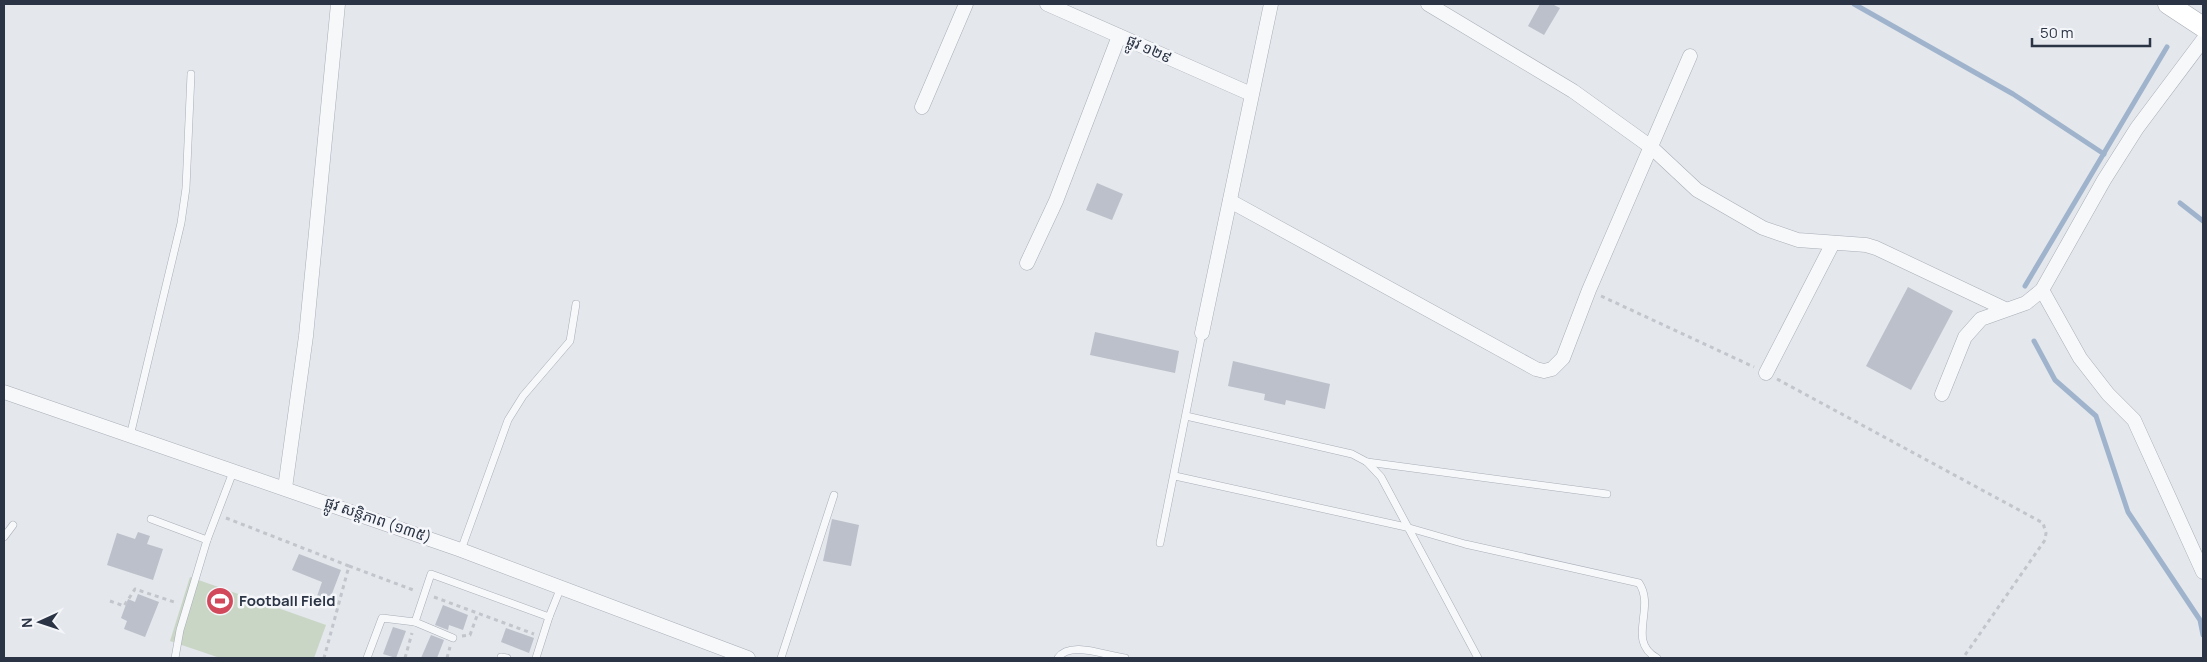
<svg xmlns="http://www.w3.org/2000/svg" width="2207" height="662" font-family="Manrope,'Noto Sans Khmer',sans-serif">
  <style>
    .green { fill: #c9d6c5 }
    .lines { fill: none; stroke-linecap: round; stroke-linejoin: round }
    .stream { stroke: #9fb4cc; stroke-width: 5 }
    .building { fill: #bbc0ca }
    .service-casing { stroke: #a9aeb7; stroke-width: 8 }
    .minor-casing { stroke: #a9aeb7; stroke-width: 15 }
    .secondary-casing { stroke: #a9aeb7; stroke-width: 21 }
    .path { stroke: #c2c5cb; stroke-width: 3; stroke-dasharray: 4 4; stroke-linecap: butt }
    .service { stroke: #f7f8fa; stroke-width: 7 }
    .minor { stroke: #f7f8fa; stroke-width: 14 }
    .secondary { stroke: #fff; stroke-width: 20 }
    .labels { text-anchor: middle; stroke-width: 5; stroke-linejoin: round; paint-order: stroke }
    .street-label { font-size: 15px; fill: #2b3445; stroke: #f4f6f9 }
    .poi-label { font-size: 15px; font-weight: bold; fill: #2b3445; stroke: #f4f6f9; text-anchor: start }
  </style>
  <rect width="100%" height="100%" fill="#e4e7ec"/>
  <polygon class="green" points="190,577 326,625 314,658 220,658 170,641"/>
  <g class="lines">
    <g class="stream">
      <polyline points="1854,4 2013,94 2104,154"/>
      <polyline points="2180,203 2203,221"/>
      <polyline points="2025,286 2167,47"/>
      <polyline points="2034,341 2055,380 2096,416 2128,512 2200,620 2203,635"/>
    </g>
  </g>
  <g class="building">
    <polygon points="1540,4 1552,4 1560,8 1544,35 1528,26"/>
    <polygon points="1097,183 1123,194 1112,220 1086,210"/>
    <polygon points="1908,287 1953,311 1911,390 1866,366"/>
    <polygon points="1095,332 1179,351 1175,373 1090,355"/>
    <polygon points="1233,361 1330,384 1325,409 1286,400 1285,405 1264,400 1265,394 1228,386"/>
    <polygon points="832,519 859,525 851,566 823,561"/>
    <polygon points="138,532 150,536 147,544 163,549 153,580 107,565 117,533 135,539"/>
    <polygon points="299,554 341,570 328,604 316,599 322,582 292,570"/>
    <polygon points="138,594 159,602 145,637 124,629 127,621 121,618 128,599 135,602"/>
    <polygon points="443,605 468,615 463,630 449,625 448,630 435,625"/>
    <polygon points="393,627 406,631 396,658 383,654"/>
    <polygon points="506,628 534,638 529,653 501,642"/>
    <polygon points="431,635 444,640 437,658 421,658"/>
  </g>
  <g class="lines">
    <g class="service-casing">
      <g id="service">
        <polyline points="1186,416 1352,454 1367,462 1381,477 1478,658"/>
        <polyline points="130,436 181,223 186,188 191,74"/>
        <polyline points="1367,462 1607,494"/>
        <path d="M1175,476L1406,527L1465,544L1639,583C1656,608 1626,641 1657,658"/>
        <polyline points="151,519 207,540 233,472"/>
        <polyline points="4,537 13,525"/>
        <polyline points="1160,543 1202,333"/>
        <polyline points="461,550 508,420 523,396 570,341 576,304"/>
        <polyline points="415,622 453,638"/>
        <polyline points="175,658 180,630 207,540"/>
        <polyline points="367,658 382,618 415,622 431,574 549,617 561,587"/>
        <polyline points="501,658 501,657 507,658"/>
        <polyline points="536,658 549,617"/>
        <polyline points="781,658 834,495"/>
        <path d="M1058,658C1070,640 1106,656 1125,658"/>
      </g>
    </g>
    <g class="minor-casing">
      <g id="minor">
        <polyline points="1047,4 1251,94"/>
        <polyline points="1428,4 1573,91 1651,147 1697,190 1763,228 1798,240 1866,245 1876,248 2005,309"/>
        <polyline points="922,107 966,4"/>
        <polyline points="1230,201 1536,369 1544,371 1552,369 1563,358 1589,290 1690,56"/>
        <polyline points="1027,263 1056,201 1119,36"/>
        <polyline points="2042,290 2080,358 2108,394 2134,420 2203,572"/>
        <polyline points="1202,333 1271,4"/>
        <polyline points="1766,373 1833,243"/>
        <polyline points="4,392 461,550 748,658"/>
        <polyline points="1942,394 1965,337 1981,319 2026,303 2042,290 2104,180 2137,128 2203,40"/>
        <polyline points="285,488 306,336 338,4"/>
      </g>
    </g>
    <g class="secondary-casing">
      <polyline id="secondary" points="2168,4 2203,27"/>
    </g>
    <g class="path">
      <polyline points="1601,296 1754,367"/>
      <polyline points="1777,379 2043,523 2046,533 2045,540 1963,658"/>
      <polyline points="226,518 349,566 324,658"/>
      <polyline points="349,566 416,591"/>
      <polyline points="434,597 534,634"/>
      <polyline points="110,601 124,606 135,589 177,603"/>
      <polyline points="462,636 470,635 478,613"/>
      <polyline points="405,658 412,633"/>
      <polyline points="447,658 450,647"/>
    </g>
    <use href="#service" class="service"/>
    <use href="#minor" class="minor"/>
    <use href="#secondary" class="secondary"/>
  </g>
  <defs>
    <g id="stadium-disc" transform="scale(1.4375)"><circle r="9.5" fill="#d1495b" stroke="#f4f6f9"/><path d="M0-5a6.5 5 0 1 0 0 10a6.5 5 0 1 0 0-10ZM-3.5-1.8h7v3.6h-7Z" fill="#fff"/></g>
  </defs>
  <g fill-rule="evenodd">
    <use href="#stadium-disc" x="220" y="601"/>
  </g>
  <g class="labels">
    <g class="street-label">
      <text transform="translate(1149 49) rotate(24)" y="5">ផ្លូវ ១២៩</text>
      <text transform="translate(378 520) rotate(19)" y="5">ផ្លូវ សន្តិភាព (១៣៥)</text>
    </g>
    <g class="poi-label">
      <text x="239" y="606">Football Field</text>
    </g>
  </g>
  <rect width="2207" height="662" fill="none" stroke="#2b3445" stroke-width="10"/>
  <g transform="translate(40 622) rotate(267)" stroke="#f4f6f9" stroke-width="4" paint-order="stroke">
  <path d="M0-4L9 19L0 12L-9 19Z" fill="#2b3445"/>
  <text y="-8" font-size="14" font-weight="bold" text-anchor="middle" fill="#2b3445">N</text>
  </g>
  <path d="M2032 38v8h118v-8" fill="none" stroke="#2b3445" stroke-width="2.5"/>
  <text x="2040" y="38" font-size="15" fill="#2b3445" stroke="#f4f6f9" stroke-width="4" paint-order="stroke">50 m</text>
</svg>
